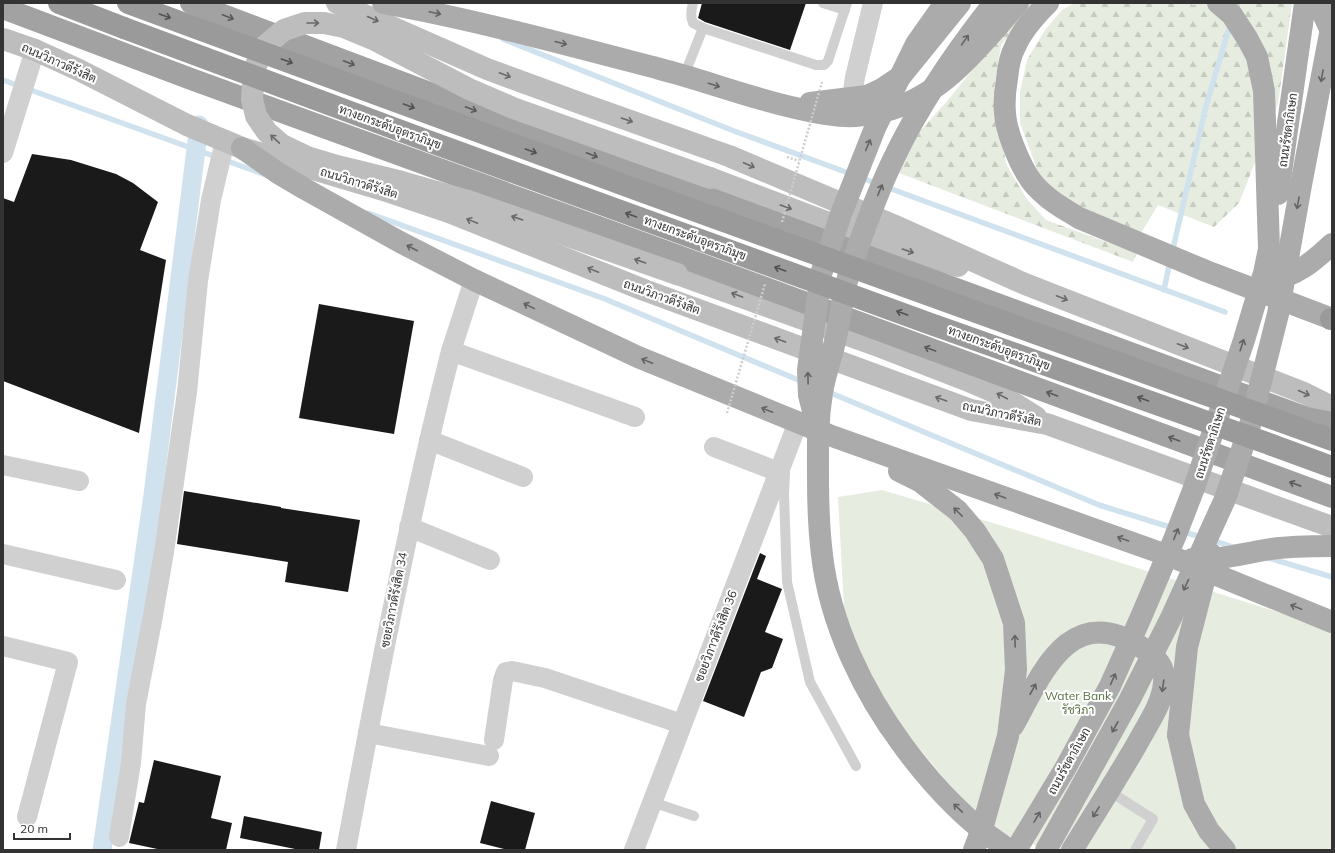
<svg xmlns="http://www.w3.org/2000/svg" width="1335" height="853" font-family="Mulish,Sarabun,sans-serif">
  <style>
    .green { fill: #e6ecdf }
    .forest { fill: url(#forest-firs) }
    .lines { fill: none; stroke-linecap: round; stroke-linejoin: round }
    .stream { stroke: #cfe2ee; stroke-width: 5.5 }
    .canal { stroke: #cfe2ee; stroke-width: 19 }
    .building { fill: #1a1a1a }
    .path { stroke: #cdcdcd; stroke-width: 2.5; stroke-dasharray: 2 2; stroke-linecap: butt }
    .service { stroke: #d0d0d0; stroke-width: 10 }
    .minor { stroke: #d0d0d0; stroke-width: 20 }
    .secondary { stroke: #bdbdbd; stroke-width: 22 }
    .primary { stroke: #ababab; stroke-width: 22 }
    .trunk { stroke: #a2a2a2; stroke-width: 22 }
    .motorway { stroke: #9a9a9a; stroke-width: 22 }
    .path-bridge { stroke: #cdcdcd; stroke-width: 2.5; stroke-dasharray: 2 2; stroke-linecap: butt }
    .secondary-bridge { stroke: #bdbdbd; stroke-width: 22 }
    .primary-bridge { stroke: #ababab; stroke-width: 22 }
    .motorway-bridge { stroke: #9a9a9a; stroke-width: 22 }
    .oneway { stroke: #636363 }
    .oneway2 { stroke: #525252 }
    .oneway3 { stroke: #5a5a5a }
    .oneway4 { stroke: #6a6a6a }
    .labels { text-anchor: middle; stroke-width: 4; stroke-linejoin: round; paint-order: stroke }
    .street-label { font-size: 12px; fill: #333; stroke: #fff }
    .park-label { font-size: 12px; fill: #56703f; stroke: #fff }
  </style>
  <defs>
    <pattern id="forest-firs" width="22" height="20" patternUnits="userSpaceOnUse"><rect width="22" height="20" fill="#e6ecdf"/><path d="M5 1l3.5 6h-7zM16 11l3.5 6h-7z" fill="#c6cbc0"/></pattern>
  </defs>
  <rect width="100%" height="100%" fill="#fff"/>
  <polygon class="green" points="882,490 1016,530 1332,629 1332,850 1048,850 1005,834 960,797 879,701 845,624 838,497"/>
  <g class="forest">
    <polygon points="1027,3 1034,3 1001,45 994,89 1006,164 1026,198 1046,220 1137,253 1133,262 899,173 906,156 921,130 948,100"/>
    <polygon points="1074,3 1189,3 1194,5 1195,3 1292,3 1278,104 1239,203 1214,227 1158,205 1141,233 1080,210 1040,177 1020,123 1020,92 1027,60 1045,30 1062,10"/>
  </g>
  <g class="lines">
    <g class="stream">
      <polyline points="503,39 734,131 851,174"/>
      <polyline points="3,80 266,175"/>
      <polyline points="859,177 878,184"/>
      <polyline points="886,187 1225,312"/>
      <polyline points="368,213 605,299 803,382"/>
      <polyline points="1172,253 1206,106 1230,25"/>
      <polyline points="1164,290 1170,261"/>
      <polyline points="826,391 1099,505 1173,528"/>
      <polyline points="1181,531 1204,538"/>
      <polyline points="1212,540 1236,548"/>
      <polyline points="1269,558 1332,577"/>
    </g>
    <polyline class="canal" points="102,850 153,495 199,125"/>
  </g>
  <g class="building">
    <polygon points="702,3 806,3 790,50 705,22 698,18"/>
    <polygon points="32,154 71,160 116,174 133,183 158,202 140,250 166,260 139,433 3,381 3,198 14,202"/>
    <polygon points="319,304 414,321 394,434 299,418"/>
    <polygon points="184,491 281,507 281,508 360,520 348,592 285,582 288,562 177,544"/>
    <polygon points="760,553 766,556 757,579 782,589 765,632 783,639 772,668 761,672 744,717 703,701"/>
    <polygon points="154,760 221,776 211,818 232,823 226,850 162,850 129,843 139,802 144,803"/>
    <polygon points="491,801 535,813 525,850 508,850 480,843"/>
    <polygon points="244,816 322,832 319,850 300,850 240,838"/>
  </g>
  <g class="lines">
    <polyline class="path" points="787,157 799,161"/>
    <g class="service">
      <path d="M693,3C691,10 690,16 693,23L703,28L816,65H824L828,61L847,3"/>
      <polyline points="823,3 845,10"/>
      <polyline points="684,76 703,28"/>
      <polyline points="785,472 784,494 787,582 810,682 856,766"/>
      <polyline points="1109,791 1153,819 1135,850"/>
      <polyline points="652,802 694,816"/>
    </g>
    <g class="minor">
      <polyline points="852,98 855,77 873,3"/>
      <polyline points="3,153 35,50"/>
      <polyline points="474,280 451,351 635,417"/>
      <polyline points="429,440 523,477"/>
      <polyline points="714,447 779,472"/>
      <polyline points="3,465 79,481"/>
      <polyline points="409,527 490,560"/>
      <polyline points="3,554 116,580"/>
      <polyline points="3,646 68,662 27,817"/>
      <polyline points="368,733 489,756"/>
      <polyline points="494,740 503,680 506,672 512,671 545,678 682,724"/>
      <polyline points="119,837 131,763 136,704 152,621 164,552 187,392 198,281 211,200 225,141"/>
      <path d="M346,850C377,683 409,516 451,351"/>
      <polyline points="634,850 798,422"/>
    </g>
    <g class="secondary">
      <polyline points="337,3 487,69 577,102 729,156 895,226 1025,284 1304,393 1332,407"/>
      <polyline points="3,39 35,50 79,70 187,125 242,148 390,192 449,212 644,290 971,410 1047,424 1332,527"/>
      <path d="M710,178C792,209 874,242 958,266"/>
      <polyline points="677,274 881,347 966,380 1001,395 1036,417"/>
    </g>
    <g class="primary">
      <path d="M383,3C476,20 568,45 660,69C707,81 752,99 800,109C817,113 836,117 855,116C867,115 880,113 892,109C946,92 982,44 1018,3"/>
      <path d="M1048,3C1035,16 1022,30 1015,47C1010,56 1008,68 1007,79C1005,90 1004,102 1005,113C1006,131 1018,160 1028,176C1032,183 1040,191 1046,196C1056,205 1068,211 1079,218L1206,271L1332,319"/>
      <polyline points="1218,3 1232,15 1247,38 1257,57 1264,91 1269,249"/>
      <polyline points="1318,3 1332,33"/>
      <polyline points="810,103 867,96 882,89 900,77 960,3"/>
      <polyline points="242,148 278,173 305,189 400,242 474,280 638,357 829,435 1175,558 1332,622"/>
      <polyline points="1278,194 1305,3"/>
      <path d="M1269,281C1295,277 1314,261 1332,244"/>
      <polyline points="899,471 921,482 958,511 975,531 993,559 1014,623 1016,670 1008,736 982,829 974,850"/>
      <path d="M1192,559C1216,561 1241,554 1265,550C1287,546 1310,546 1332,546"/>
      <path d="M1013,726C1042,674 1069,601 1141,647C1154,655 1166,667 1164,683C1162,705 1147,725 1137,744C1116,780 1094,815 1072,850"/>
      <polyline points="1178,735 1194,804 1209,831 1225,850"/>
    </g>
    <g class="trunk">
      <polyline points="191,3 695,193 1307,418 1332,423"/>
      <polyline points="3,8 191,79 673,254 1332,497"/>
    </g>
    <g class="motorway">
      <polyline points="59,3 124,28"/>
      <polyline points="1331,319 1332,319"/>
      <polyline points="1272,445 1332,467"/>
    </g>
    <g class="path-bridge">
      <polyline points="782,222 822,82"/>
      <polyline points="727,413 765,284"/>
    </g>
    <polyline class="secondary-bridge" points="677,274 468,201 402,182 337,166 307,157 282,145 267,132 256,116 252,99 254,69 266,45 284,30 305,23 324,23 344,27 373,39 469,89 513,108 710,178"/>
    <g class="primary-bridge">
      <path d="M994,3C956,51 919,105 893,160C880,187 869,216 859,244C855,256 850,269 847,281C842,299 840,319 836,337C832,356 825,374 822,393C817,423 818,449 818,479C818,504 819,530 822,555C830,624 863,692 904,747C933,786 968,824 1010,850"/>
      <polyline points="813,411 809,395 808,370 821,274 841,214 875,128 916,44 945,3"/>
      <polyline points="1178,735 1187,647 1211,554"/>
      <polyline points="1016,850 1066,767 1110,686 1141,617 1175,537 1194,488 1244,340 1264,273 1269,249"/>
      <polyline points="1046,850 1130,699 1171,618 1225,499 1249,429 1278,314 1301,185 1332,23"/>
    </g>
    <g class="motorway-bridge">
      <polyline points="128,3 646,193 1332,440"/>
      <polyline points="124,28 428,141 928,323 1272,445"/>
    </g>
  </g>
  <defs><path id="oneway-shaft" d="M-6 0H5M1.5-3L5.5 0L1.5 3" fill="none" stroke-width="1.6" stroke-linecap="round" stroke-linejoin="round"/></defs>
  <g class="oneway">
    <use href="#oneway-shaft" transform="translate(435 13) rotate(12)"/>
    <use href="#oneway-shaft" transform="translate(965 40) rotate(-55)"/>
    <use href="#oneway-shaft" transform="translate(561 43) rotate(14)"/>
    <use href="#oneway-shaft" transform="translate(1322 76) rotate(101)"/>
    <use href="#oneway-shaft" transform="translate(714 85) rotate(18)"/>
    <use href="#oneway-shaft" transform="translate(868 145) rotate(-67)"/>
    <use href="#oneway-shaft" transform="translate(880 190) rotate(-67)"/>
    <use href="#oneway-shaft" transform="translate(1298 203) rotate(100)"/>
    <use href="#oneway-shaft" transform="translate(412 248) rotate(-153)"/>
    <use href="#oneway-shaft" transform="translate(529 306) rotate(-154)"/>
    <use href="#oneway-shaft" transform="translate(1242 345) rotate(-72)"/>
    <use href="#oneway-shaft" transform="translate(647 361) rotate(-158)"/>
    <use href="#oneway-shaft" transform="translate(808 378) rotate(-91)"/>
    <use href="#oneway-shaft" transform="translate(767 410) rotate(-158)"/>
    <use href="#oneway-shaft" transform="translate(1000 496) rotate(-160)"/>
    <use href="#oneway-shaft" transform="translate(958 512) rotate(-135)"/>
    <use href="#oneway-shaft" transform="translate(1176 534) rotate(-68)"/>
    <use href="#oneway-shaft" transform="translate(1123 539) rotate(-160)"/>
    <use href="#oneway-shaft" transform="translate(1186 585) rotate(115)"/>
    <use href="#oneway-shaft" transform="translate(1296 607) rotate(-158)"/>
    <use href="#oneway-shaft" transform="translate(1015 641) rotate(-92)"/>
    <use href="#oneway-shaft" transform="translate(1113 679) rotate(-66)"/>
    <use href="#oneway-shaft" transform="translate(1163 686) rotate(98)"/>
    <use href="#oneway-shaft" transform="translate(1033 689) rotate(-61)"/>
    <use href="#oneway-shaft" transform="translate(1115 727) rotate(119)"/>
    <use href="#oneway-shaft" transform="translate(958 808) rotate(-136)"/>
    <use href="#oneway-shaft" transform="translate(1096 812) rotate(122)"/>
    <use href="#oneway-shaft" transform="translate(1037 817) rotate(-59)"/>
  </g>
  <g class="oneway2">
    <use href="#oneway-shaft" transform="translate(165 16) rotate(20)"/>
    <use href="#oneway-shaft" transform="translate(287 61) rotate(20)"/>
    <use href="#oneway-shaft" transform="translate(409 106) rotate(20)"/>
    <use href="#oneway-shaft" transform="translate(531 151) rotate(20)"/>
    <use href="#oneway-shaft" transform="translate(631 215) rotate(-160)"/>
    <use href="#oneway-shaft" transform="translate(780 269) rotate(-160)"/>
    <use href="#oneway-shaft" transform="translate(902 313) rotate(-160)"/>
    <use href="#oneway-shaft" transform="translate(1143 399) rotate(-160)"/>
  </g>
  <g class="oneway3">
    <use href="#oneway-shaft" transform="translate(228 17) rotate(21)"/>
    <use href="#oneway-shaft" transform="translate(349 63) rotate(21)"/>
    <use href="#oneway-shaft" transform="translate(471 109) rotate(21)"/>
    <use href="#oneway-shaft" transform="translate(592 155) rotate(21)"/>
    <use href="#oneway-shaft" transform="translate(930 349) rotate(-160)"/>
    <use href="#oneway-shaft" transform="translate(1052 394) rotate(-160)"/>
    <use href="#oneway-shaft" transform="translate(1174 439) rotate(-160)"/>
    <use href="#oneway-shaft" transform="translate(1295 484) rotate(-160)"/>
  </g>
  <g class="oneway4">
    <use href="#oneway-shaft" transform="translate(373 19) rotate(24)"/>
    <use href="#oneway-shaft" transform="translate(313 23)"/>
    <use href="#oneway-shaft" transform="translate(505 75) rotate(21)"/>
    <use href="#oneway-shaft" transform="translate(627 120) rotate(19)"/>
    <use href="#oneway-shaft" transform="translate(275 139) rotate(-137)"/>
    <use href="#oneway-shaft" transform="translate(749 165) rotate(23)"/>
    <use href="#oneway-shaft" transform="translate(786 207) rotate(20)"/>
    <use href="#oneway-shaft" transform="translate(517 218) rotate(-161)"/>
    <use href="#oneway-shaft" transform="translate(472 221) rotate(-158)"/>
    <use href="#oneway-shaft" transform="translate(908 251) rotate(19)"/>
    <use href="#oneway-shaft" transform="translate(640 261) rotate(-161)"/>
    <use href="#oneway-shaft" transform="translate(593 270) rotate(-158)"/>
    <use href="#oneway-shaft" transform="translate(737 295) rotate(-160)"/>
    <use href="#oneway-shaft" transform="translate(1062 298) rotate(21)"/>
    <use href="#oneway-shaft" transform="translate(780 340) rotate(-160)"/>
    <use href="#oneway-shaft" transform="translate(1183 346) rotate(21)"/>
    <use href="#oneway-shaft" transform="translate(1304 393) rotate(24)"/>
    <use href="#oneway-shaft" transform="translate(1002 396) rotate(-152)"/>
    <use href="#oneway-shaft" transform="translate(941 399) rotate(-160)"/>
  </g>
  <g class="labels">
    <g class="street-label">
      <text transform="translate(59 63) rotate(24)" y="4">ถนนวิภาวดีรังสิต</text>
      <text transform="translate(390 127) rotate(20)" y="4">ทางยกระดับอุตราภิมุข</text>
      <text transform="translate(1288 130) rotate(-82)" y="4">ถนนรัชดาภิเษก</text>
      <text transform="translate(359 183) rotate(17)" y="4">ถนนวิภาวดีรังสิต</text>
      <text transform="translate(695 238) rotate(20)" y="4">ทางยกระดับอุตราภิมุข</text>
      <text transform="translate(662 297) rotate(20)" y="4">ถนนวิภาวดีรังสิต</text>
      <text transform="translate(999 348) rotate(20)" y="4">ทางยกระดับอุตราภิมุข</text>
      <text transform="translate(1002 414) rotate(12)" y="4">ถนนวิภาวดีรังสิต</text>
      <text transform="translate(1210 443) rotate(-72)" y="4">ถนนรัชดาภิเษก</text>
      <text transform="translate(394 600) rotate(-79)" y="4">ซอยวิภาวดีรังสิต 34</text>
      <text transform="translate(716 636) rotate(-69)" y="4">ซอยวิภาวดีรังสิต 36</text>
      <text transform="translate(1069 761) rotate(-61)" y="4">ถนนรัชดาภิเษก</text>
    </g>
    <g class="park-label">
      <text x="1078" y="700">Water Bank<tspan x="1078" dy="14">รัชวิภา</tspan></text>
    </g>
  </g>
  <rect width="1335" height="853" fill="none" stroke="#333333" stroke-width="8"/>
  <path d="M14 833v6h56v-6" fill="none" stroke="#333333" stroke-width="2"/>
  <text x="20" y="833" font-size="12" fill="#333333" stroke="#ffffff" stroke-width="3" paint-order="stroke">20 m</text>
</svg>
